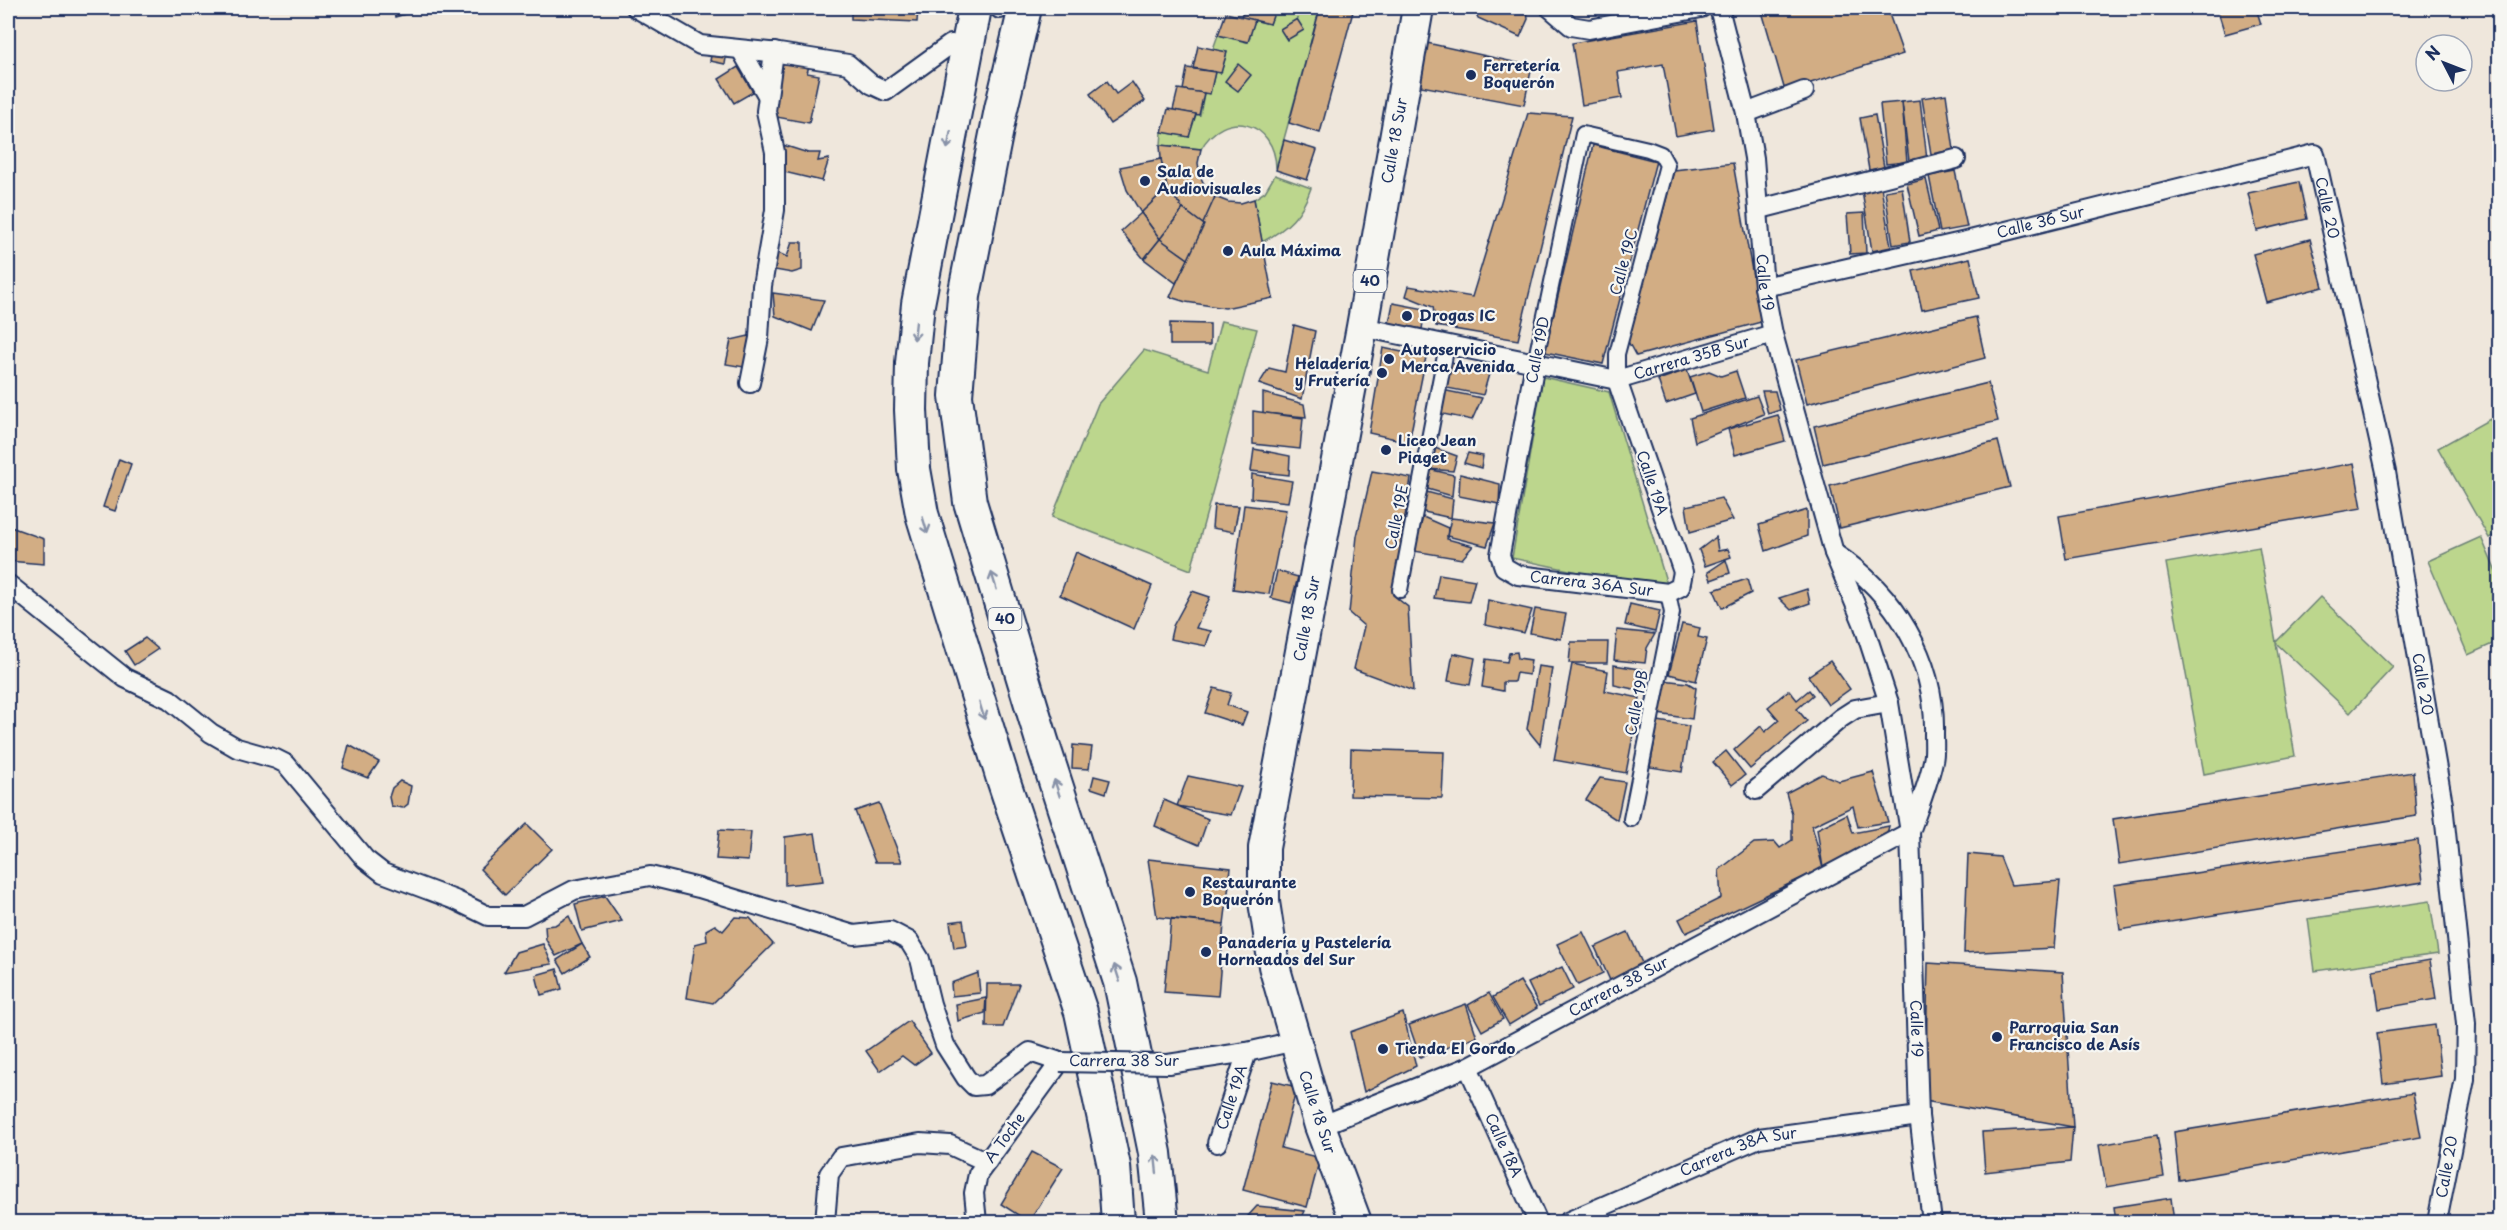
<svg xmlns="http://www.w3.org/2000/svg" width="2507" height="1230" font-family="'Playpen Sans',sans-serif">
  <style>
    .green { fill: #bcd68d; stroke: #6c8276; stroke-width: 1.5 }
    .building { fill: #d2ad84; stroke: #1b2f5e; stroke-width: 1.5 }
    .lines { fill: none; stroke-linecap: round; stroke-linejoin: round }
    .pedestrian-casing { stroke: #1b2f5e; stroke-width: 18 }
    .minor-casing { stroke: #1b2f5e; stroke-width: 22 }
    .primary-casing { stroke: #1b2f5e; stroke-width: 34 }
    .trunk-casing { stroke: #1b2f5e; stroke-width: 36 }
    .pedestrian { stroke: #f6f6f2; stroke-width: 14 }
    .minor { stroke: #f6f6f2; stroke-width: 18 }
    .primary { stroke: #f6f6f2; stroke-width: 30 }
    .trunk { stroke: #f6f6f2; stroke-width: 32 }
    .minor-bridge-casing { stroke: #1b2f5e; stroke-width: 22; stroke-linecap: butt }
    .minor-bridge { stroke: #f6f6f2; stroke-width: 18 }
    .oneway { stroke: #8892a8 }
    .poi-dot { fill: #1b2f5e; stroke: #f6f6f2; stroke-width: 2 }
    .labels { text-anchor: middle; stroke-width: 4.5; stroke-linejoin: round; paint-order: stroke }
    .shield { fill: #f6f6f2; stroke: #5d6b8a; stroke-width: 1.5 }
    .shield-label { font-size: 14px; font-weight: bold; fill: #1b2f5e }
    .poi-label { font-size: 15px; font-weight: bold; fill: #1b2f5e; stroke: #f6f6f2; text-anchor: start }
    .street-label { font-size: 15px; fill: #1b2f5e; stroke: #f6f6f2 }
  </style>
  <rect width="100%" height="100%" fill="#efe7dc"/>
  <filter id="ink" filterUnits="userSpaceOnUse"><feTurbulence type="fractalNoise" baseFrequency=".0167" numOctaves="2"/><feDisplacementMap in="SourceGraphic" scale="12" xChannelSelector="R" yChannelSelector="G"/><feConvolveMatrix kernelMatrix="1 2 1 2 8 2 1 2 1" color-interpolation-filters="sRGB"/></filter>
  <g filter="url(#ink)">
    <g class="green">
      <path d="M1275,8H1320L1276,168C1275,120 1224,108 1201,149L1161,145L1162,132L1189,137L1195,114L1200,115L1204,93H1210L1215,72L1221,73L1227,52L1213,49L1218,35L1247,42L1255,20L1270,24Z"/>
      <path d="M1275,175L1311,188C1302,215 1287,229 1262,242L1254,199L1265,192Z"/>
      <polygon points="1221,321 1257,329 1191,570 1052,517 1098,404 1144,350 1208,370"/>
      <polygon points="1543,377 1609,392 1669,591 1512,558"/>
      <polygon points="2490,419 2499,436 2500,532 2489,538 2438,448"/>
      <polygon points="2481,537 2499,579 2499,641 2468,655 2428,561"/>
      <polygon points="2259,547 2276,642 2320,597 2393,667 2350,713 2276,643 2295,756 2204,774 2166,563"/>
      <polygon points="2430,901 2438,954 2315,971 2308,919"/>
    </g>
    <g class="building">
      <polygon points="393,8 426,8 395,17"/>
      <polygon points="851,8 918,8 917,22 851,19"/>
      <polygon points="1244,8 1276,8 1270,24 1241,17"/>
      <polygon points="1320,8 1354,8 1320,133 1289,123"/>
      <polygon points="1477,8 1527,8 1528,19 1520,37 1478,18 1475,11"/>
      <polygon points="1761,8 1887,8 1903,54 1785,91"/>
      <polygon points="2217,8 2256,8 2261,24 2225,34"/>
      <polygon points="1226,13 1255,20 1248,42 1218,35"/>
      <polygon points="1297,19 1304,30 1287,40 1280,29"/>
      <polygon points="1697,21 1714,129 1676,136 1663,64 1618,72 1622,98 1582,105 1572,43"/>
      <polygon points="1418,41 1532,66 1524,105 1410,84"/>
      <polygon points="1198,46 1227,52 1221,73 1193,68"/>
      <polygon points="712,50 727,52 725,64 710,61"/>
      <polygon points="781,61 809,66 807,73 819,75 809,123 771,116"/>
      <polygon points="1238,64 1251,75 1238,91 1225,81"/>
      <polygon points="738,67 753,92 734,103 719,79"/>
      <polygon points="1187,68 1215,72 1210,94 1183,90"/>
      <polygon points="1107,81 1116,94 1132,82 1145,101 1110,124 1090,94"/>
      <polygon points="1178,89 1204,93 1199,115 1173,110"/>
      <polygon points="1946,94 1954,150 1931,154 1922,98"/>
      <polygon points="1920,100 1927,159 1909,161 1902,102"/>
      <polygon points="1902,102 1907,162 1886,164 1880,104"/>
      <polygon points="1168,109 1196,114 1189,137 1162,132"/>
      <polygon points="1528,113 1572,116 1518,340 1436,326 1433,307 1406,296 1409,286 1472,297"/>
      <polygon points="1875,115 1884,167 1869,170 1860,118"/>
      <polygon points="1284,140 1317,150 1307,180 1276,170"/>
      <polygon points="783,145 808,153 820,153 818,161 829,159 822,181 784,172"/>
      <polygon points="1160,145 1201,149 1198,163 1200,176 1206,188 1215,197 1204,225 1183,209 1167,188 1162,172"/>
      <polygon points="1593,145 1656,161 1603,364 1545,352"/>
      <polygon points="1161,159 1167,188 1141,213 1127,190 1120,167"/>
      <polygon points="1733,163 1761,322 1636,356 1625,336 1650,260 1674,170"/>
      <polygon points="1955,171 1967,227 1940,232 1929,176"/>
      <polygon points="1926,179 1938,231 1919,236 1907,184"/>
      <polygon points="2299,182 2307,219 2257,231 2248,193"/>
      <polygon points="1881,187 1891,247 1872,251 1862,190"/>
      <polygon points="1167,188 1183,209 1160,239 1141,213"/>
      <polygon points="1902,188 1910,242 1893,245 1885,191"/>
      <polygon points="1215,197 1228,202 1241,203 1254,199 1273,298 1225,308 1186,302 1170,297"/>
      <polygon points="1183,209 1204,225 1188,259 1160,239"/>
      <polygon points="1141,213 1160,239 1144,259 1121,231"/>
      <polygon points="1864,213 1866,253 1850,254 1847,214"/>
      <polygon points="1160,239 1188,259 1176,283 1144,259"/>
      <polygon points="2310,239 2323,287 2266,302 2253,254"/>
      <polygon points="792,242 802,242 802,270 792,273 769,269 772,250 787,257"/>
      <polygon points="1970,258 1979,298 1922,310 1913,271"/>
      <polygon points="773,293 824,300 812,331 775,316"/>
      <polygon points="1393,303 1425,309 1422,329 1389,323"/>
      <polygon points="1976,317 1985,358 1807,404 1796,360"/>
      <polygon points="1170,323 1210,324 1210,345 1170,345"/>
      <polygon points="1294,325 1315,331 1302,399 1259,384 1269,368 1285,372"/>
      <polygon points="753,335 744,367 726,364 731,340"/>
      <polygon points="1383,348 1426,357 1409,442 1369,433"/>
      <polygon points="1444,361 1489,374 1483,395 1442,387"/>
      <polygon points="1687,370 1695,394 1666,404 1658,380"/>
      <polygon points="1709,371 1721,376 1736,371 1745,398 1701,412 1690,377"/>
      <polygon points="1988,383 1998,421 1823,464 1814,426"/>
      <polygon points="1442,390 1482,398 1472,420 1438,413"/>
      <polygon points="1762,391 1775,391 1780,410 1768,414"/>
      <polygon points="1263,393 1304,404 1306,417 1263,413"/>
      <polygon points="1757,396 1764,414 1695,442 1690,418"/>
      <polygon points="1253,411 1303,418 1300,449 1253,444"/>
      <polygon points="1778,415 1785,441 1735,455 1728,429"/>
      <polygon points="1998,441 2010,487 1840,528 1830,486"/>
      <polygon points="1432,447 1457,456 1453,471 1428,469"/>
      <polygon points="1254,449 1290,456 1289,475 1251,471"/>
      <polygon points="1468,453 1483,456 1481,468 1464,463"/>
      <polygon points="119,459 131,464 115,511 103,507"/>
      <polygon points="2354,463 2362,508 2066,559 2059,516"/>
      <polygon points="1428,469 1454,475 1452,496 1424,488"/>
      <polygon points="1372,471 1411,478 1393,595 1408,607 1413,691 1354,669 1364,626 1349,613 1357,536"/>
      <polygon points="1252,474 1292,481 1288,502 1251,498"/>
      <polygon points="1460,474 1500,484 1499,504 1459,496"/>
      <polygon points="1419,490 1453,499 1451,518 1415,510"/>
      <polygon points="1721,498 1733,520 1690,532 1686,506"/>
      <polygon points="1214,505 1239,506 1234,532 1212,528"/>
      <polygon points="1244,505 1286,510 1269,594 1233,589"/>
      <polygon points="1807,510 1807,536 1766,551 1759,525"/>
      <polygon points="1423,517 1448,528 1447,539 1473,546 1462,559 1414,551"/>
      <polygon points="1451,518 1495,523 1487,546 1447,536"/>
      <polygon points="8,526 44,539 44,564 8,561"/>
      <polygon points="1716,537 1718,551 1728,549 1731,557 1705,566 1699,550"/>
      <polygon points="1076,552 1152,586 1134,629 1060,595"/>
      <polygon points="1726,560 1730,573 1711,580 1708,572"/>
      <polygon points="1277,571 1298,577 1291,603 1271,598"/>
      <polygon points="1439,574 1475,580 1469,602 1434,598"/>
      <polygon points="1747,579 1751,593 1722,608 1714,590"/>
      <polygon points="1807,589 1810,603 1791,610 1779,598"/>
      <polygon points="1192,591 1210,597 1196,628 1211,631 1206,646 1170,639 1173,626"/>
      <polygon points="1488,600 1532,610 1524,633 1485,625"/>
      <polygon points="1630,604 1660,611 1655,632 1625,625"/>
      <polygon points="1535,609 1566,614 1561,639 1530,633"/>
      <polygon points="1682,624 1700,628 1698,637 1707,639 1696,681 1669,674"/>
      <polygon points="1617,630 1655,634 1647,648 1645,663 1614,660"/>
      <polygon points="145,638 158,649 134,665 125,651"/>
      <polygon points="1571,642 1608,642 1607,663 1569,663"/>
      <polygon points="1517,652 1518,658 1531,660 1529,675 1516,673 1514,682 1503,682 1503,691 1482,687 1486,659 1507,662 1509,653"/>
      <polygon points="1453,653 1475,658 1470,685 1448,681"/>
      <polygon points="1830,661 1850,689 1828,705 1808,676"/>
      <polygon points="1572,664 1608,671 1605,691 1640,698 1626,773 1554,760"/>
      <polygon points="1614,665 1645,670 1643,691 1614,685"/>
      <polygon points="1538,666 1552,668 1540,745 1527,729"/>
      <polygon points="1663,680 1688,683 1696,688 1692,719 1658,714"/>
      <polygon points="1214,688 1231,693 1227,705 1247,712 1242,725 1205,713"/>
      <polygon points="1789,690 1797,700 1809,690 1813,695 1797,709 1807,721 1750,769 1734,750 1761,726 1765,732 1779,720 1768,707"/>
      <polygon points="1658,721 1689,726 1682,772 1650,767"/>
      <polygon points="349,745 379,762 368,778 343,768"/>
      <polygon points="1073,745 1092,747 1089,769 1072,768"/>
      <polygon points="1351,749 1444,752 1442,798 1350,796"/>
      <polygon points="1726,751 1745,775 1732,785 1713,762"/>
      <polygon points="1873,772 1888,822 1858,827 1853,806 1812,826 1823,868 1686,933 1679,919 1721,898 1719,870 1754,843 1775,842 1780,848 1792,840 1792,814 1786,793 1822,774 1839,781"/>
      <polygon points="2413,772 2416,816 2119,864 2113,819"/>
      <polygon points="1094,776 1110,780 1106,793 1091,788"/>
      <polygon points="1188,776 1241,787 1231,815 1177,806"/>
      <polygon points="1600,778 1625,782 1617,820 1586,800"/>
      <polygon points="400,781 411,786 408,804 403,808 391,806 389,797 392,788"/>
      <polygon points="1164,800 1208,819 1199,845 1155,826"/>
      <polygon points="879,803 902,862 875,862 855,811"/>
      <polygon points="1847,814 1853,833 1889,826 1886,838 1823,868 1817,829"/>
      <polygon points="527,824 552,849 505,895 480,869"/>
      <polygon points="719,830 751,832 748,861 716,859"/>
      <polygon points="815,833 823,881 785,885 785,837"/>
      <polygon points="2418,840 2423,882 2120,930 2114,885"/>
      <polygon points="1968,854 2000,857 2011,885 2060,881 2054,948 1964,953"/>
      <polygon points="1148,859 1231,868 1224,924 1157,917"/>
      <polygon points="605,896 622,921 582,931 575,904"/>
      <polygon points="569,916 582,944 556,956 546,940 545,926 555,925"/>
      <polygon points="735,917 750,918 773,944 713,1003 687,998 695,944 707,941 706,930 715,925 723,931"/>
      <polygon points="1171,919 1224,924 1218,996 1164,992"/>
      <polygon points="963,920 967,946 954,948 950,922"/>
      <polygon points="1583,932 1603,973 1578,985 1557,944"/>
      <polygon points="1628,932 1646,972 1613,987 1595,947"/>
      <polygon points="543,944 552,964 504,972 516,952"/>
      <polygon points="582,944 590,957 565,973 557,960"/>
      <polygon points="2430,960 2436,999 2379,1009 2373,970"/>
      <polygon points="1928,963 2063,972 2073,1127 1925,1101"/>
      <polygon points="1562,967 1573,989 1539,1006 1528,983"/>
      <polygon points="557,969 562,989 541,995 536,975"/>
      <polygon points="978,973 980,993 952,996 951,983"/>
      <polygon points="1520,981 1537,1008 1509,1025 1493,997"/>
      <polygon points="987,984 1019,984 1003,1027 986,1027"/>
      <polygon points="1489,993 1503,1019 1482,1031 1468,1005"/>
      <polygon points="986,998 985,1013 958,1021 956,1004"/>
      <polygon points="1466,1004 1477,1037 1420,1057 1409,1025"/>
      <polygon points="1403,1013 1416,1066 1364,1092 1350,1032"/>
      <polygon points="909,1021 931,1053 914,1065 902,1056 880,1071 866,1051"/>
      <polygon points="2435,1025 2441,1076 2383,1084 2377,1033"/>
      <polygon points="1272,1081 1297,1087 1281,1148 1320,1158 1307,1207 1243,1190"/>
      <polygon points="2413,1093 2421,1137 2179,1180 2174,1132"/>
      <polygon points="2073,1127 2070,1162 1985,1172 1982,1132"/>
      <polygon points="2157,1135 2164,1177 2106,1187 2099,1145"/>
      <polygon points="1032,1152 1063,1168 1029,1222 1001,1204"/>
      <polygon points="2171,1198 2174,1222 2116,1222 2114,1207"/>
      <polygon points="1257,1206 1305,1211 1300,1222 1277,1222 1248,1216"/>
    </g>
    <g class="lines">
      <g class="pedestrian-casing">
        <g id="pedestrian">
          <polyline points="1535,363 1583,134 1648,149 1661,154 1667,165 1617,354 1617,380"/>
          <polyline points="1400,590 1447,345"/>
          <polyline points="1631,819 1672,613 1668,593"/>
        </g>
      </g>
      <g class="minor-casing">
        <g id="minor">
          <polyline points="636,8 700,45 779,53 848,64 871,84 886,91 951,44"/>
          <polyline points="1550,8 1571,26 1589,29 1701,8"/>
          <path id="s1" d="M1719,8L1746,113L1754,158L1764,287L1773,334L1834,553L1863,623L1889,703L1910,832L1919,1116L1932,1222"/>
          <polyline points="1000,9 1002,8"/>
          <polyline points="741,50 767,95"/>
          <polyline points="1746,113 1804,91"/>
          <polyline points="1760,209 1956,159"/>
          <path id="s2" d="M1764,287L1966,241L2315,154L2386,472L2443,804L2466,1024L2465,1079L2437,1222"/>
          <path id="s3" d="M1362,327L1617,380L1773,334"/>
          <path id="s4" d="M1535,363L1500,555L1504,567L1518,575L1668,593L1680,587L1683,572L1617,380"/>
          <polyline points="750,383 759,338 762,286 775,210 775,152 766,111 774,52"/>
          <polyline points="8,584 125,678 169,699 211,733 237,748 276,759 286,764 365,859 383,873 455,900 488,916 524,916 574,890 650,876 699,888 854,935 890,931 909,941 920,959 931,1004 945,1045 966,1078 974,1086 985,1085 1030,1052 1060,1062 978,1174 974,1193 977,1222"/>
          <polyline points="1756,790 1841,718 1855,709 1889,703"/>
          <polyline points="1168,1064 1247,1052 1295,1041"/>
          <path id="s5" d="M1468,1067L1538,1222"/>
          <path id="s6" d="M1320,1126L1468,1067L1910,832C1918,809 1928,785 1933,761C1935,753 1934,743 1934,734C1936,660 1895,593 1834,553"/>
          <path id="s7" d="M1217,1143L1247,1052"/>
          <polyline points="825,1222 829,1174 841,1157 920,1143 950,1145 987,1162"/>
          <path id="s8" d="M1567,1222L1759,1138L1919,1116"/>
        </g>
      </g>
      <g class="primary-casing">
        <g id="primary">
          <path id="s9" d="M1356,1222L1320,1126L1274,966L1264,902V848L1362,327L1418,8"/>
        </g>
      </g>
      <g class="trunk-casing">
        <g id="trunk">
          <polyline points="975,8 918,304 912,363 911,410 914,469 922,514 1002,776 1081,1012 1114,1166 1118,1222"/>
          <polyline points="1025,8 1001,109 964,296 956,396 970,502 1042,741 1120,982 1155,1153 1162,1222"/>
        </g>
      </g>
      <use href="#pedestrian" class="pedestrian"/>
      <use href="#minor" class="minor"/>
      <use href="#primary" class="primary"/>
      <use href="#trunk" class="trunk"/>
      <g class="minor-bridge-casing">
        <polyline id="minor-bridge" points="1060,1062 1168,1064"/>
      </g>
      <use href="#minor-bridge" class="minor-bridge"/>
    </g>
    <defs><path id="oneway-shaft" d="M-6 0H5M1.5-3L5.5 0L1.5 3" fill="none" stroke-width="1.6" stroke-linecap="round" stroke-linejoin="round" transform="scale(1.5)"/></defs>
    <g class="oneway">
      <use href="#oneway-shaft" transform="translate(949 140) rotate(101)"/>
      <use href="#oneway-shaft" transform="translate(915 331) rotate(96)"/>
      <use href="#oneway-shaft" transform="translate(925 525) rotate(73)"/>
      <use href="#oneway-shaft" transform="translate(994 581) rotate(-107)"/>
      <use href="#oneway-shaft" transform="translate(982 711) rotate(73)"/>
      <use href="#oneway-shaft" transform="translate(1057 788) rotate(-108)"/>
      <use href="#oneway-shaft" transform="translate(1117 973) rotate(-108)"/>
      <use href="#oneway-shaft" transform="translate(1156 1164) rotate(-96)"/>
    </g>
  </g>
  <g class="poi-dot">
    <circle cx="1471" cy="75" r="6"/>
    <circle cx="1145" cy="181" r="6"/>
    <circle cx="1228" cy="251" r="6"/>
    <circle cx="1407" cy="316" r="6"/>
    <circle cx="1389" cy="359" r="6"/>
    <circle cx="1382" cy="373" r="6"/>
    <circle cx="1386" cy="450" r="6"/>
    <circle cx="1190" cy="892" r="6"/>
    <circle cx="1206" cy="952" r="6"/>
    <circle cx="1997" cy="1037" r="6"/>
    <circle cx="1383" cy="1049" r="6"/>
  </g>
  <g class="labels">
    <g class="shield">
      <rect x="1353.5" y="270" width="33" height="22" rx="4.5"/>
      <rect x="988.5" y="608" width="33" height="22" rx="4.5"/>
    </g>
    <g class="shield-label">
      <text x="1370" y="286">40</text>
      <text x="1005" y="624">40</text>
    </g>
    <g class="poi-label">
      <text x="1483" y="71">Ferretería<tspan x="1483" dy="17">Boquerón</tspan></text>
      <text x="1157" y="177">Sala de<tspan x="1157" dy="17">Audiovisuales</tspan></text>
      <text x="1240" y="256">Aula Máxima</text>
      <text x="1419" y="321">Drogas IC</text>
      <text x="1401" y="355">Autoservicio<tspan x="1401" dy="17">Merca Avenida</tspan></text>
      <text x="1370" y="369" text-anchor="end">Heladería<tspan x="1370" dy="17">y Frutería</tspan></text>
      <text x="1398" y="446">Liceo Jean<tspan x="1398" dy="17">Piaget</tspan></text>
      <text x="1202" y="888">Restaurante<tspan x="1202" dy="17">Boquerón</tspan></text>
      <text x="1218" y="948">Panadería y Pastelería<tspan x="1218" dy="17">Horneados del Sur</tspan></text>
      <text x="2009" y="1033">Parroquia San<tspan x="2009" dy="17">Francisco de Asís</tspan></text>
      <text x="1395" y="1054">Tienda El Gordo</text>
    </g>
    <g class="street-label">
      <text dy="5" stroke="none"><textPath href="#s9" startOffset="1107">Calle 18 Sur</textPath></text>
      <text dy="5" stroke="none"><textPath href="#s2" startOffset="622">Calle 20</textPath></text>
      <text dy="5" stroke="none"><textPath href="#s2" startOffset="284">Calle 36 Sur</textPath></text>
      <text transform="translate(1624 262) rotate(-75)" y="5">Calle 19C</text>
      <text dy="5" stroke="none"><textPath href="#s1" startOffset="279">Calle 19</textPath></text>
      <text transform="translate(1538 350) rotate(-79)" y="5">Calle 19D</text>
      <text dy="5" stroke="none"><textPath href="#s3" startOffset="338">Carrera 35B Sur</textPath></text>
      <text transform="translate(1652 483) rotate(71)" y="5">Calle 19A</text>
      <text transform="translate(1397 517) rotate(-79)" y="5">Calle 19E</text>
      <text dy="5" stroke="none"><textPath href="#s4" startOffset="298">Carrera 36A Sur</textPath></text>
      <text dy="5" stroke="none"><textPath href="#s9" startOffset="621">Calle 18 Sur</textPath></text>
      <text dy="5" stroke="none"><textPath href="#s2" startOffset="1108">Calle 20</textPath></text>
      <text transform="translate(1637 703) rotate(-79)" y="5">Calle 19B</text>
      <text dy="5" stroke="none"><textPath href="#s6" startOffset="330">Carrera 38 Sur</textPath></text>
      <text dy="5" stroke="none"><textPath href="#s1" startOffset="1046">Calle 19</textPath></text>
      <text x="1124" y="1066">Carrera 38 Sur</text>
      <text dy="5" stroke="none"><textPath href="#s7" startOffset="48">Calle 19A</textPath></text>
      <text transform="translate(1317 1112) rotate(72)" y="5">Calle 18 Sur</text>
      <text transform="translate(1005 1138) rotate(-54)" y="5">A Toche</text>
      <text dy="5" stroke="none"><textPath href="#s5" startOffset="86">Calle 18A</textPath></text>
      <text dy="5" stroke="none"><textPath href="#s8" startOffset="186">Carrera 38A Sur</textPath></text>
      <text transform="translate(2447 1167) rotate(-80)" y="5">Calle 20</text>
    </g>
  </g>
  <rect width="2507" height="1230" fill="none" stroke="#f6f6f2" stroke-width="30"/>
  <rect x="15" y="15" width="2477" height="1200" fill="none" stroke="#1b2f5e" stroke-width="2" filter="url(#ink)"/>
  <g transform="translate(2444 63) rotate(312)"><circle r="28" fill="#f6f6f2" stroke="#9ea6b7" stroke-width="1.5"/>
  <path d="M0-4.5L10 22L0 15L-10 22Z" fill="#1b2f5e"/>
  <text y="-9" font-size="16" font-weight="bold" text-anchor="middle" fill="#1b2f5e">N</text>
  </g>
</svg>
